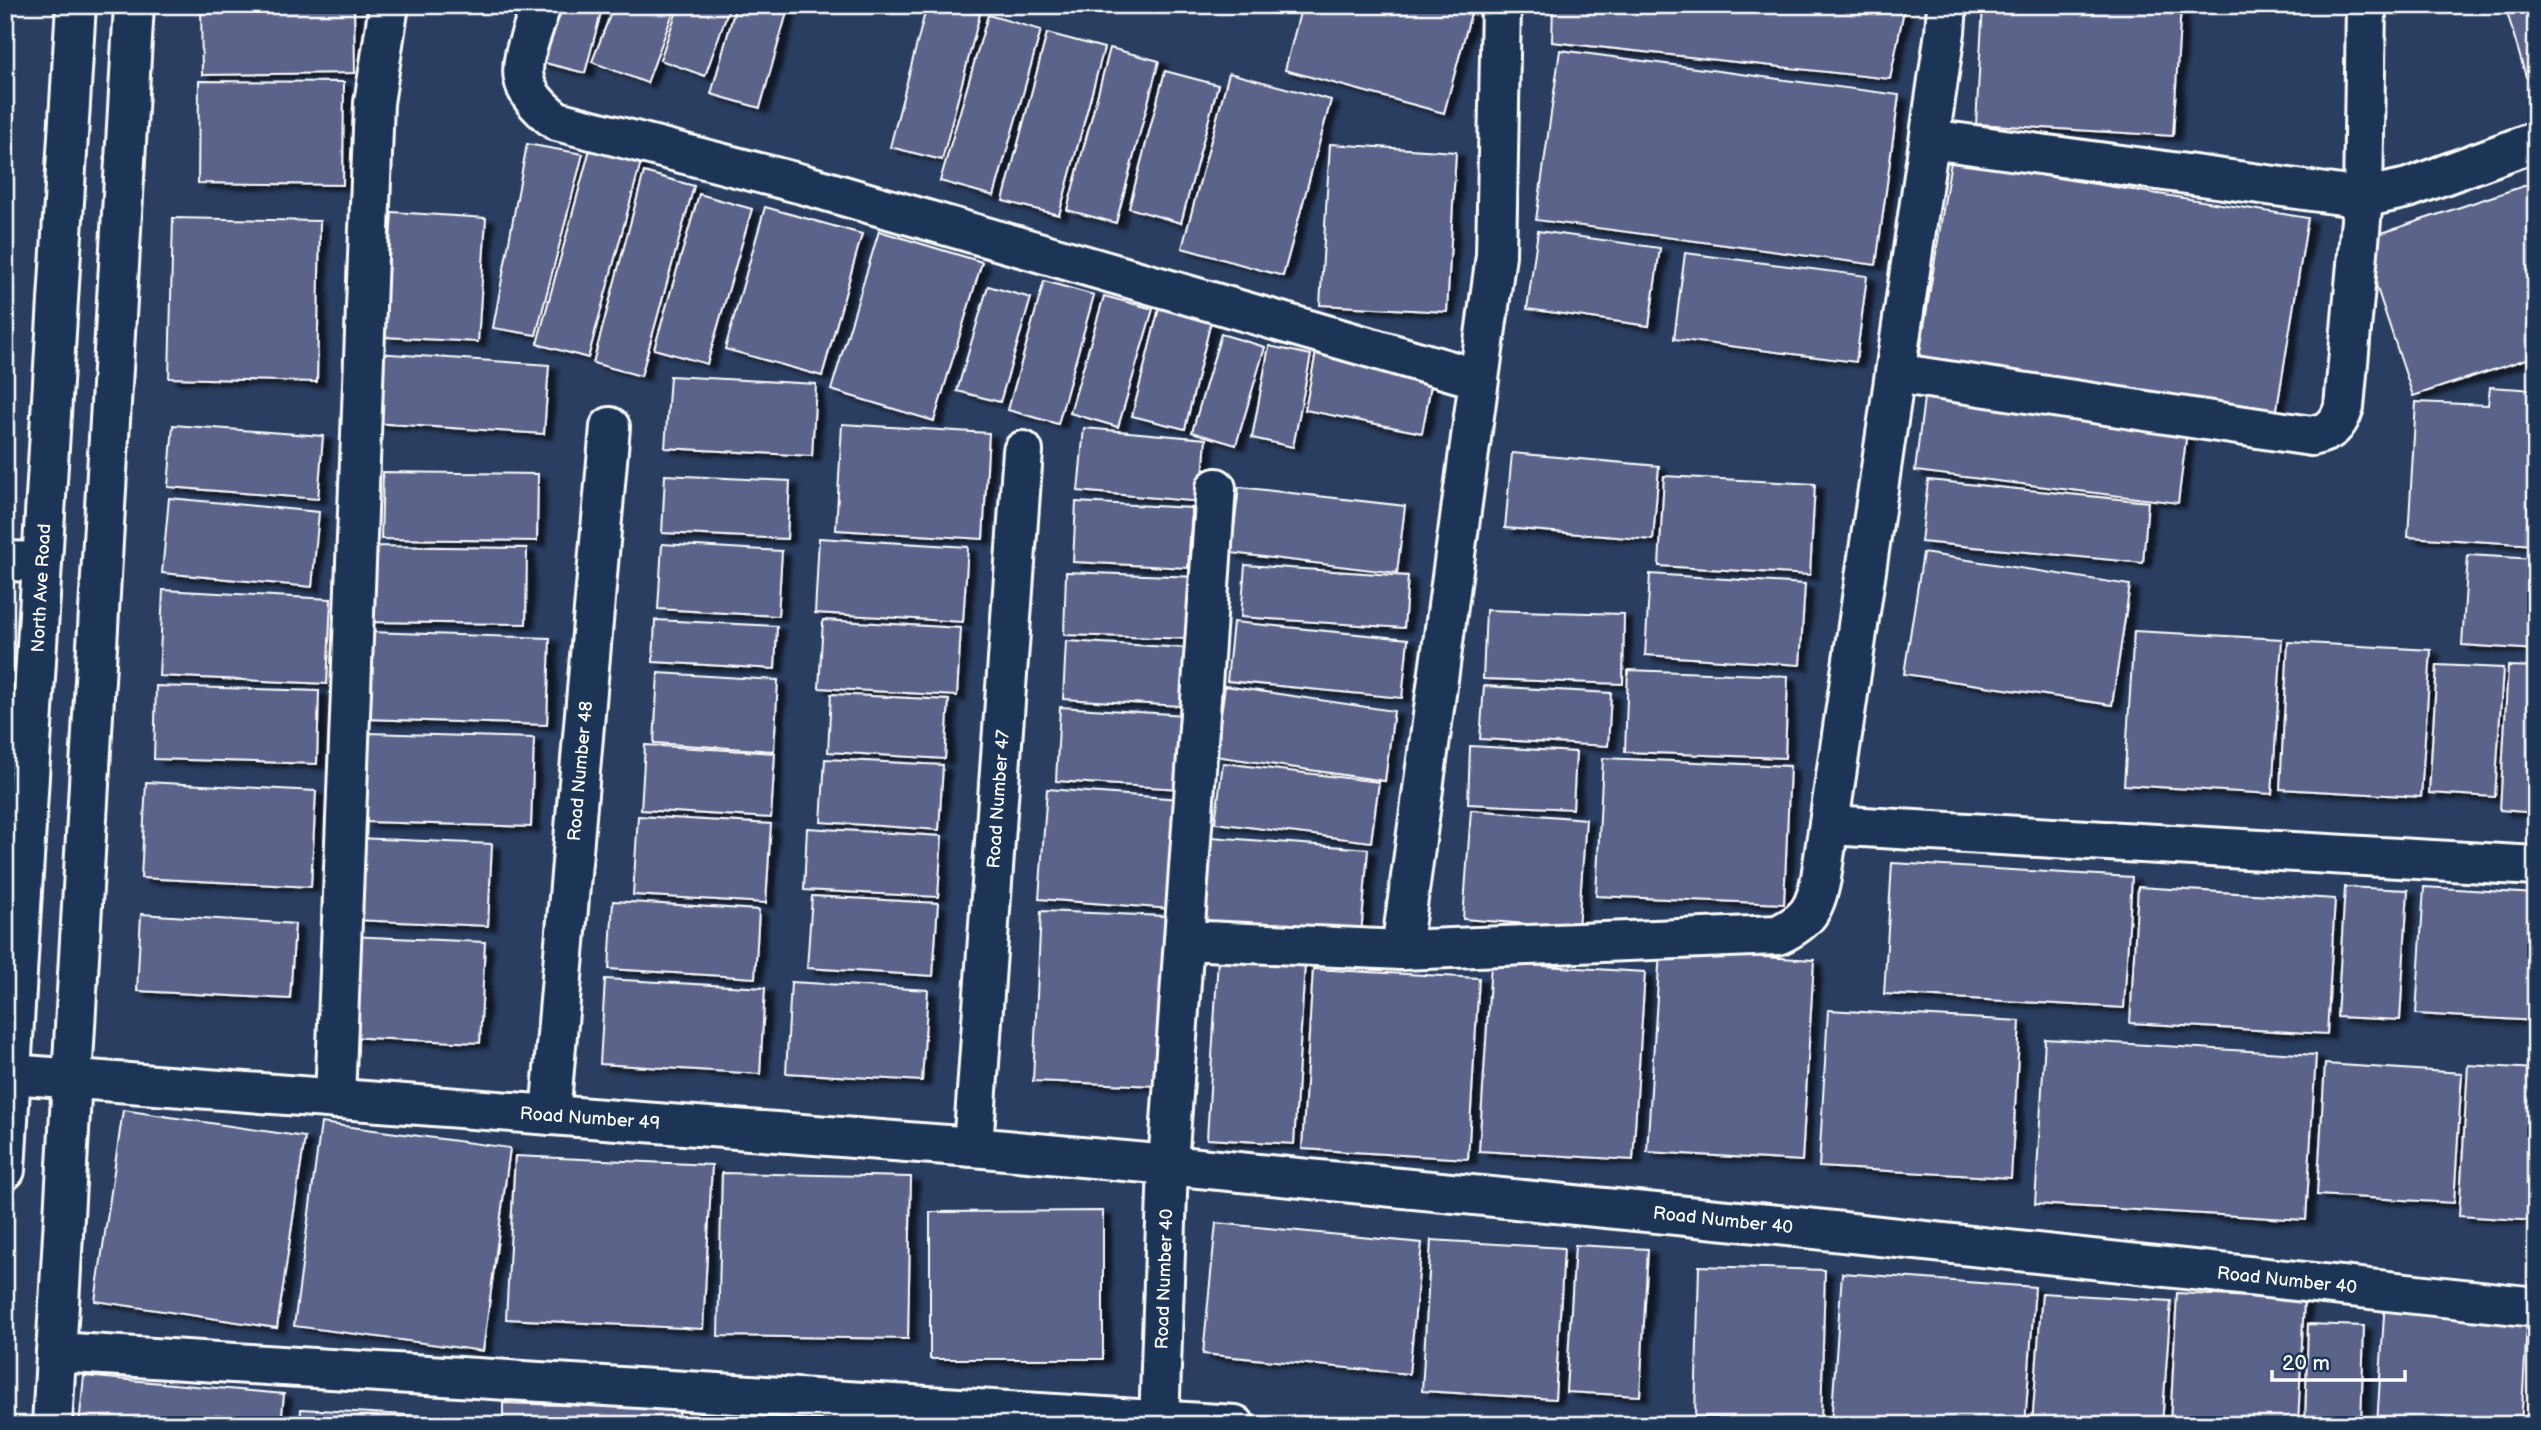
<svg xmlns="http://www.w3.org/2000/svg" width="2541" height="1430" font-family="'Balsamiq Sans',sans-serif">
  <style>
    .building { fill: #5c638a; stroke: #fff; stroke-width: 2; filter: url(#shadow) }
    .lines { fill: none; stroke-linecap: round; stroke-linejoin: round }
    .minor-casing { stroke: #fff; stroke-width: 44 }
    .minor { stroke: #1d3557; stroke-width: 38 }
    .labels { text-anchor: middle; stroke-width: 7; stroke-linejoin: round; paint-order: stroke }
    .street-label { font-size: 18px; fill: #fff; stroke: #1d3557 }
  </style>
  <defs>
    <filter id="shadow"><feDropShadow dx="8" dy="4.5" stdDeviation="2" flood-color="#0009"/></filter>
  </defs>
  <rect width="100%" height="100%" fill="#2a3e61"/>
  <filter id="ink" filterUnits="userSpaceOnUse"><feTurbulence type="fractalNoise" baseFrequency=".0143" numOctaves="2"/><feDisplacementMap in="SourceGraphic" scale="14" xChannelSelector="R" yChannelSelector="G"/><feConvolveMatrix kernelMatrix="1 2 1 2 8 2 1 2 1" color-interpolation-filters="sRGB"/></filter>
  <g filter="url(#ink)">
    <g class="building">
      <polygon points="201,5 354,5 355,73 202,75"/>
      <polygon points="552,5 603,5 585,73 537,61"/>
      <polygon points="614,5 676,5 647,83 592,62"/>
      <polygon points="679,5 730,5 705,76 660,60"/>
      <polygon points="736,5 789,5 760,108 711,94"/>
      <polygon points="927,5 948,5 980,14 942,160 890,147"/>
      <polygon points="1302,5 1440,5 1471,13 1444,113 1285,70"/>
      <polygon points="1553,5 1905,5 1890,79 1552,42"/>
      <polygon points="1983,5 2181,5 2173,136 1976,124"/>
      <rect x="2200" y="5" width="117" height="1"/>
      <polygon points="2505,5 2536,5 2536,74 2526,77"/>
      <polygon points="988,15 1041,30 994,196 940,181"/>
      <polygon points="1047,33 1104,48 1059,215 1003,201"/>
      <polygon points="1110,48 1159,61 1116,223 1067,210"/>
      <polygon points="1560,50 1899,95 1876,265 1536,220"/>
      <polygon points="1165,71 1218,85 1181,223 1129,208"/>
      <polygon points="1229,73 1331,100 1283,276 1182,248"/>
      <polygon points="199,81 344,82 343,185 198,183"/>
      <polygon points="527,144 583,154 536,335 493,328"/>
      <polygon points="1330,144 1456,152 1447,312 1320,305"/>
      <polygon points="590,149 641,162 588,358 537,344"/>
      <polygon points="1951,161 2308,218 2275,421 1918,364"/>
      <polygon points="644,172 694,186 641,376 593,363"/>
      <polygon points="2536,182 2536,356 2413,396 2361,240"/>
      <polygon points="699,194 752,209 707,364 654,349"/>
      <polygon points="765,207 862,234 822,376 725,349"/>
      <polygon points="392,212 486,218 478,342 384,337"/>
      <polygon points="173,218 320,221 317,382 169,378"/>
      <polygon points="879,231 982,262 934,421 831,390"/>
      <polygon points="1538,231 1660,248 1649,326 1527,309"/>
      <polygon points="1685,253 1867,276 1856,362 1674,339"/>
      <polygon points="1044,281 1094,295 1058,424 1008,410"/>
      <polygon points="988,286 1031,298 1000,402 957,391"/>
      <polygon points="1104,296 1153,309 1118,427 1070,413"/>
      <polygon points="1159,308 1211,321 1185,429 1132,416"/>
      <polygon points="1221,334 1265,347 1236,445 1192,432"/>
      <polygon points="1269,346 1311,355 1293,447 1252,438"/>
      <polygon points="1317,347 1434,369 1422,433 1305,410"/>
      <polygon points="376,353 549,365 544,434 372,423"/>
      <polygon points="670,376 816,384 812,456 665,448"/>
      <polygon points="2490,387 2536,390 2536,545 2408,537 2416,402 2488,405"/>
      <polygon points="1925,390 2188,423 2178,503 1915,471"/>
      <polygon points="842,424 989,433 983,539 836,530"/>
      <polygon points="173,425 323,436 318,499 168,487"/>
      <polygon points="1084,428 1206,439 1201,502 1078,491"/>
      <polygon points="1512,453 1659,466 1653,540 1505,528"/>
      <polygon points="383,472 538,474 537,541 381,539"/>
      <polygon points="665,475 790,481 787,539 662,533"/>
      <polygon points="1664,476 1815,484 1810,575 1659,566"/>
      <polygon points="1928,480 2148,502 2143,563 1921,542"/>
      <polygon points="1239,487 1405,506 1397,573 1231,553"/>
      <polygon points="169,498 319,512 312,587 162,573"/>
      <polygon points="1076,502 1192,508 1188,568 1073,562"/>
      <polygon points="819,538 968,547 963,622 815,613"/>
      <polygon points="662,544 782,551 778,616 658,609"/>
      <polygon points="366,546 527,548 526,624 366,622"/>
      <polygon points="1923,553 2130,585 2112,705 1904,674"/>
      <polygon points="2468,555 2536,559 2536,650 2462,645"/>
      <polygon points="1245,565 1408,576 1404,628 1241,617"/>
      <polygon points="1066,572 1197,577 1195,639 1064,635"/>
      <polygon points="1650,574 1805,584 1800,665 1645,655"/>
      <polygon points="163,590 331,599 327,684 159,676"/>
      <polygon points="1486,610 1624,614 1623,684 1483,679"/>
      <polygon points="655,620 777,626 775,669 653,662"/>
      <polygon points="823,620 961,628 957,696 819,688"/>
      <polygon points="1233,622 1408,639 1402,698 1227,681"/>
      <polygon points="2134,631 2282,639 2272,794 2124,785"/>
      <polygon points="368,632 550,638 547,725 365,719"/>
      <polygon points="1066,641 1185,648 1181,706 1063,699"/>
      <polygon points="2288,642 2431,650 2421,797 2280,789"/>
      <polygon points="2437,665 2503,668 2495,797 2429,793"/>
      <polygon points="2508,666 2536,667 2536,813 2500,810"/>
      <polygon points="1628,670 1788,676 1785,758 1625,752"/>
      <polygon points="658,673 778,680 774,751 654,743"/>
      <polygon points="156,686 319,691 317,764 154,759"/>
      <polygon points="1225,686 1394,711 1385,781 1215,756"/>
      <polygon points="1484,686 1611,693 1608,746 1480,739"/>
      <polygon points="831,694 949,700 945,759 828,752"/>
      <polygon points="1060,707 1185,715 1180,789 1056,781"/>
      <polygon points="368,733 534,738 531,827 365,822"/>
      <polygon points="645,745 775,753 771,818 641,810"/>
      <polygon points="1470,746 1576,752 1573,809 1468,804"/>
      <polygon points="1603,758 1790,766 1784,904 1596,896"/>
      <polygon points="825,759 943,765 939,830 821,822"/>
      <polygon points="1223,763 1379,782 1371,842 1215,823"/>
      <polygon points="146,782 316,791 311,887 141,878"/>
      <polygon points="1047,789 1193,800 1185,910 1039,899"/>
      <polygon points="1471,810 1586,819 1578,928 1463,919"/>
      <polygon points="638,816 771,824 766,903 633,895"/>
      <polygon points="807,828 942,836 938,897 804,890"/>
      <polygon points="1211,837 1368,849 1361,935 1204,923"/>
      <polygon points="357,838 492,844 488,926 354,920"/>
      <polygon points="1892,863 2132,877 2124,1008 1884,994"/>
      <polygon points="2138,887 2335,899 2327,1034 2130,1023"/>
      <polygon points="2345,887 2408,890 2400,1020 2337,1017"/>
      <polygon points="2424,887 2536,894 2536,1021 2416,1014"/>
      <polygon points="812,896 938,903 933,976 807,968"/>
      <polygon points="613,901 759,910 755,978 609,969"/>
      <polygon points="1041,911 1165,916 1158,1086 1033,1081"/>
      <polygon points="141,914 295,924 290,999 137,991"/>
      <polygon points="348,936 485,942 480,1043 343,1037"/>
      <polygon points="1219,942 1306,947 1294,1144 1207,1139"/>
      <polygon points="1660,951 1814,960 1802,1161 1647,1152"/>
      <polygon points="1491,963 1645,972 1633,1160 1479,1151"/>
      <polygon points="1313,969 1479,978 1468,1159 1302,1149"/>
      <polygon points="605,979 765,988 760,1074 600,1064"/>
      <polygon points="791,982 928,990 922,1081 786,1073"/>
      <polygon points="1828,1010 2020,1021 2011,1178 1819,1167"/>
      <polygon points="2045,1039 2316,1055 2306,1220 2035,1204"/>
      <polygon points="2325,1064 2462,1073 2454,1203 2317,1195"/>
      <polygon points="2468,1065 2536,1069 2536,1221 2459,1216"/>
      <polygon points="123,1110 305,1137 277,1328 95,1301"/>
      <polygon points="321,1123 510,1148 483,1351 294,1326"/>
      <polygon points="515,1156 712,1165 703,1329 506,1319"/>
      <polygon points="722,1173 911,1177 908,1339 718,1336"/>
      <polygon points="1103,1211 1103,1359 930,1359 930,1212"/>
      <polygon points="1216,1223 1422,1243 1409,1374 1203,1354"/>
      <polygon points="1431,1240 1564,1248 1555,1399 1422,1391"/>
      <polygon points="1575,1245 1648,1249 1640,1396 1566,1392"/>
      <polygon points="1699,1266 1825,1270 1821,1421 1695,1417"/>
      <polygon points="1842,1273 2035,1287 2025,1425 1831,1425"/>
      <polygon points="2042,1293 2171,1301 2162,1425 2032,1425"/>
      <polygon points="2177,1293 2304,1300 2298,1425 2170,1425"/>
      <polygon points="2385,1299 2528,1309 2521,1425 2377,1425"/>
      <polygon points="2308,1324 2364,1326 2361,1425 2305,1425"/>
      <polygon points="84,1376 284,1394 281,1425 79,1425"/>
      <polygon points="503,1403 679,1409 679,1425 503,1425"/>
      <polygon points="301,1409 476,1419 476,1425 300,1425"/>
      <polygon points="880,1409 880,1425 699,1425 699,1410"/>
    </g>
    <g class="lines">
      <g class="minor-casing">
        <g id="minor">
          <path d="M541,5C524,60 505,82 557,121L802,184L1479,379"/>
          <polyline points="1930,139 2363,198 2408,188 2536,141"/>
          <path d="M1895,373L2311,436C2331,432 2338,426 2344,407L2363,198L2366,5"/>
          <polyline points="5,561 42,562"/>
          <polyline points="1829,825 2536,866"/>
          <path d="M1184,940L1401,950L1778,935C1807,921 1815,910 1821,878L1945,32L1947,5"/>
          <polyline points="1401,950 1496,255 1501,5"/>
          <polyline points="11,1074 973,1147 1168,1165 1216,488"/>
          <polyline points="335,1099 374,103 389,5"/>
          <polyline points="550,1115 610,427"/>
          <polyline points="973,1147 1023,451"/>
          <polyline points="5,1170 76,5"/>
          <polyline points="56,1352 1235,1425"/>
          <polyline points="52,1425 134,5"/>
          <polyline points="1159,1425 1168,1165 1778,1225 2536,1307"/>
        </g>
      </g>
      <use href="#minor" class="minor"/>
    </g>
  </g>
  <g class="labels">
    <g class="street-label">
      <text transform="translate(41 588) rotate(-87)" y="6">North Ave Road</text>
      <text transform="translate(580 771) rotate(-85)" y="6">Road Number 48</text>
      <text transform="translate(998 799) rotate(-86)" y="6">Road Number 47</text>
      <text transform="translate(590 1118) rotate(4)" y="6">Road Number 49</text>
      <text transform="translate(1723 1220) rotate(6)" y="6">Road Number 40</text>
      <text transform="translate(1164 1279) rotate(-88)" y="6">Road Number 40</text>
      <text transform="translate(2287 1280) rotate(6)" y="6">Road Number 40</text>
    </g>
  </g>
  <rect width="2541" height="1430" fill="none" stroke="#1d3557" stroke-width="28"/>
  <rect x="14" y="14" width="2513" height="1402" fill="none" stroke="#fff" stroke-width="2.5" filter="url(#ink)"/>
  <path d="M2272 1370v10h133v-10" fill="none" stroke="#ffffff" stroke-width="3.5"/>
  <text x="2282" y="1370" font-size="21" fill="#ffffff" stroke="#1d3557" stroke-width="5" paint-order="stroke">20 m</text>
</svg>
